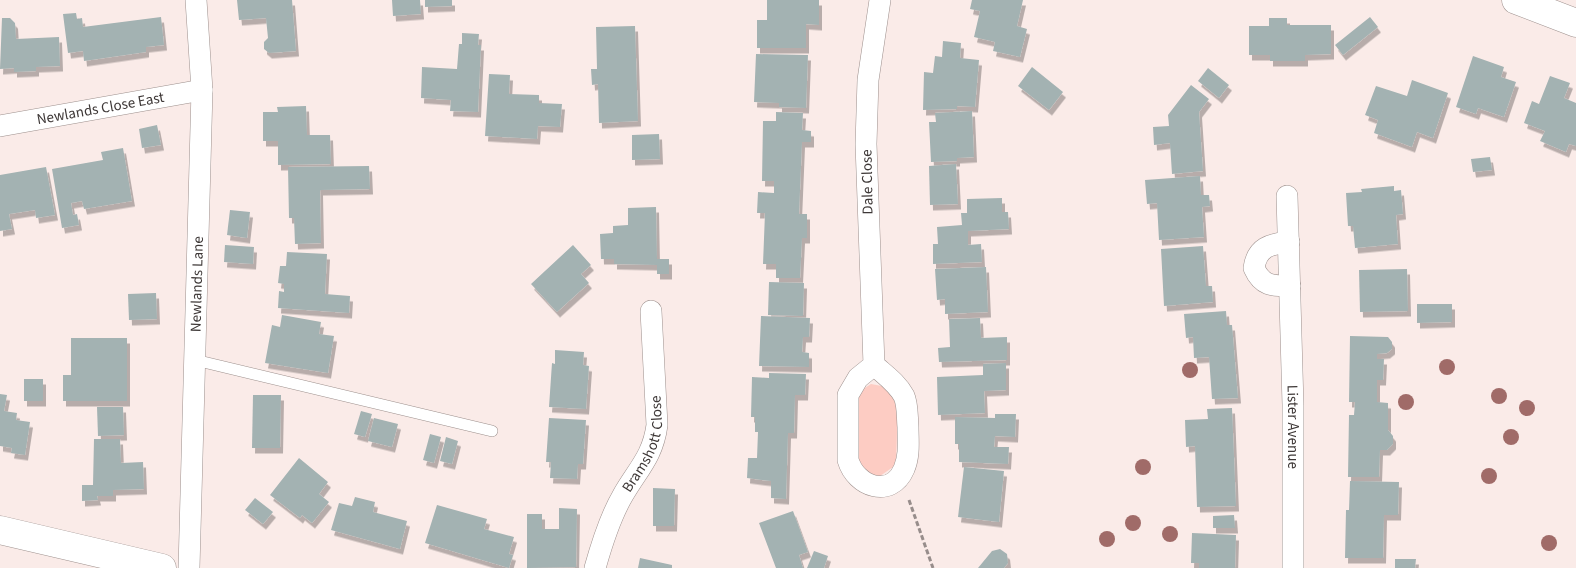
<svg xmlns="http://www.w3.org/2000/svg" width="1576" height="568" font-family="'Source Sans 3',sans-serif">
  <style>
    .green { fill: #fdccc3 }
    .building { fill: #a3b2b2; filter: url(#shadow) }
    .lines { fill: none; stroke-linecap: round; stroke-linejoin: round }
    .service-casing { stroke: #9d908d; stroke-width: 12 }
    .minor-casing { stroke: #9d908d; stroke-width: 22 }
    .tertiary-casing { stroke: #9d908d; stroke-width: 29 }
    .secondary-casing { stroke: #9d908d; stroke-width: 29 }
    .path { stroke: #978d8b; stroke-width: 3; stroke-dasharray: 5 2.5; stroke-linecap: butt }
    .service { stroke: #fff; stroke-width: 11 }
    .minor { stroke: #fff; stroke-width: 21 }
    .tertiary { stroke: #fff; stroke-width: 28 }
    .secondary { stroke: #fff; stroke-width: 28 }
    .tree { fill: #a06b68 }
    .labels { text-anchor: middle; stroke-width: 4.5; stroke-linejoin: round; paint-order: stroke }
    .street-label { font-size: 15px; fill: #3e3837; stroke: #fff }
  </style>
  <defs>
    <filter id="shadow"><feDropShadow dx="3" dy="5.5" stdDeviation="0" flood-color="#0004"/></filter>
  </defs>
  <rect width="100%" height="100%" fill="#faebe8"/>
  <polygon class="green" points="871,384 887,387 898,400 896,465 880,476 868,474 858,461 857,393"/>
  <g class="building">
    <polygon points="237,0 292,0 296,51 269,53 264,49 264,42 268,38 266,18 239,20"/>
    <polygon points="392,0 420,0 421,14 393,16"/>
    <polygon points="425,0 452,0 452,6 425,7"/>
    <polygon points="767,0 819,0 819,25 806,24 806,48 757,48 757,20 767,20"/>
    <polygon points="972,0 1023,0 1017,26 1027,29 1020,57 993,51 995,42 974,37 980,11 970,9"/>
    <polygon points="76,13 77,19 82,18 83,27 161,17 164,45 146,47 146,52 84,61 83,51 68,53 63,14"/>
    <polygon points="1370,17 1378,27 1343,55 1335,45"/>
    <polygon points="2,18 10,18 15,23 16,39 59,37 60,66 36,67 36,71 14,72 14,68 0,69"/>
    <polygon points="1269,18 1287,18 1287,25 1331,25 1331,54 1305,55 1305,61 1270,61 1270,55 1249,55 1249,26 1269,26"/>
    <polygon points="635,26 638,121 599,123 598,84 592,85 591,69 597,69 596,27"/>
    <polygon points="462,33 479,34 478,45 481,45 478,112 450,111 451,100 421,98 422,67 457,69 459,44 462,44"/>
    <polygon points="943,41 961,43 960,58 979,60 975,107 957,106 957,109 923,110 924,72 933,73 935,56 942,57"/>
    <polygon points="756,54 808,55 806,108 779,107 779,103 754,102"/>
    <polygon points="1473,56 1504,67 1501,77 1516,82 1504,117 1478,108 1476,114 1456,107"/>
    <polygon points="1032,67 1063,92 1049,110 1018,86"/>
    <polygon points="1208,68 1229,85 1219,98 1198,81"/>
    <polygon points="489,74 510,75 509,94 539,95 539,103 562,104 560,127 538,126 537,139 485,136"/>
    <polygon points="1550,76 1570,83 1564,98 1576,103 1576,146 1569,144 1566,152 1540,141 1545,131 1524,123 1532,101 1539,104"/>
    <polygon points="1412,80 1448,93 1433,138 1417,132 1412,147 1374,133 1378,120 1365,115 1376,86 1407,96"/>
    <polygon points="1191,85 1209,99 1199,112 1203,171 1172,174 1170,143 1154,145 1153,127 1169,126 1168,115"/>
    <polygon points="306,106 307,135 330,135 331,164 278,165 278,141 263,141 263,112 278,112 277,107"/>
    <polygon points="972,111 974,157 957,158 957,161 931,162 929,122 936,122 935,113"/>
    <polygon points="776,112 803,113 802,130 811,131 811,142 802,142 799,214 807,214 807,238 802,238 800,278 776,278 776,264 763,264 765,213 757,213 758,192 774,193 774,181 762,181 763,121 776,121"/>
    <polygon points="157,125 161,145 142,148 139,129"/>
    <polygon points="659,134 660,159 632,160 632,135"/>
    <polygon points="123,148 132,201 84,209 82,201 71,203 73,215 77,214 79,225 62,228 52,169 103,160 101,152"/>
    <polygon points="1490,157 1492,170 1473,172 1471,159"/>
    <polygon points="956,164 958,204 930,205 929,166"/>
    <polygon points="369,166 370,189 320,190 321,243 295,244 294,218 289,218 288,167"/>
    <polygon points="46,167 55,215 36,218 35,210 9,214 12,229 0,231 0,175"/>
    <polygon points="1200,176 1201,195 1209,195 1210,206 1202,207 1204,237 1159,240 1157,203 1147,204 1145,180"/>
    <polygon points="1394,186 1394,191 1401,190 1403,214 1396,215 1398,244 1355,248 1353,226 1348,226 1346,193 1362,192 1361,189"/>
    <polygon points="1002,198 1002,212 1008,212 1009,229 968,231 968,245 981,244 982,262 933,264 933,244 938,244 937,227 962,225 961,213 967,213 967,199"/>
    <polygon points="656,207 657,259 669,259 669,274 657,274 657,265 614,264 614,259 601,259 600,234 613,233 613,226 628,225 628,208"/>
    <polygon points="230,210 250,212 247,238 227,235"/>
    <polygon points="225,245 254,247 253,264 224,262"/>
    <polygon points="573,245 591,265 581,274 589,283 557,312 531,284"/>
    <polygon points="1203,246 1206,286 1212,286 1213,302 1164,306 1161,249"/>
    <polygon points="287,252 327,254 325,294 350,296 349,313 278,308 279,291 284,292 284,284 278,283 280,266 286,266"/>
    <polygon points="986,267 988,312 945,314 945,299 937,300 935,269"/>
    <polygon points="1407,269 1408,311 1360,312 1359,270"/>
    <polygon points="769,282 804,283 803,316 768,315"/>
    <polygon points="156,293 157,319 129,320 128,294"/>
    <polygon points="1417,304 1452,304 1452,322 1417,323"/>
    <polygon points="1226,311 1227,325 1232,325 1238,398 1212,399 1209,357 1194,358 1193,337 1186,338 1184,314"/>
    <polygon points="282,315 321,322 319,334 334,336 328,373 265,363 272,325 280,327"/>
    <polygon points="761,316 810,318 809,337 803,337 802,352 809,353 809,367 759,366"/>
    <polygon points="980,318 981,338 1007,337 1007,360 939,362 938,348 950,347 949,319"/>
    <polygon points="1350,336 1388,337 1392,342 1392,349 1387,353 1377,354 1377,359 1384,359 1383,380 1377,380 1377,402 1388,403 1388,430 1393,436 1393,444 1387,450 1380,450 1379,477 1348,477 1349,415 1354,415 1355,402 1349,402"/>
    <polygon points="71,338 127,338 127,401 63,401 63,375 71,375"/>
    <polygon points="555,350 584,352 583,365 589,366 586,409 549,407 552,363 555,364"/>
    <polygon points="1006,363 1006,390 984,391 985,413 938,415 937,377 983,375 983,364"/>
    <polygon points="769,373 806,374 805,395 795,395 794,433 788,433 786,499 771,498 771,481 747,478 748,458 757,458 758,432 755,432 755,417 751,417 752,377 769,378"/>
    <rect x="24" y="379" width="19" height="22"/>
    <polygon points="0,394 7,395 4,411 17,413 16,420 30,422 25,455 11,453 12,448 0,446"/>
    <polygon points="253,395 281,395 280,448 252,448"/>
    <polygon points="97,407 123,407 124,435 98,436"/>
    <polygon points="1232,408 1236,506 1197,507 1195,446 1186,447 1185,420 1208,419 1207,409"/>
    <polygon points="361,411 372,414 365,437 354,434"/>
    <polygon points="995,414 1016,414 1015,437 995,436 994,447 1009,447 1008,464 959,462 959,444 955,444 955,417 995,418"/>
    <polygon points="374,418 398,424 392,447 368,441"/>
    <polygon points="549,418 586,420 583,464 578,464 577,479 550,478 551,462 546,462"/>
    <polygon points="430,434 441,437 434,463 423,460"/>
    <polygon points="446,437 458,441 452,464 440,461"/>
    <polygon points="94,439 120,439 121,463 143,462 144,489 113,490 113,496 97,496 98,500 82,501 82,485 93,485"/>
    <polygon points="299,458 328,482 319,494 329,502 312,523 302,515 300,518 270,495"/>
    <polygon points="964,467 1004,471 999,522 958,517"/>
    <polygon points="1350,481 1399,482 1398,515 1384,515 1383,558 1345,558 1346,510 1349,510"/>
    <polygon points="653,488 675,489 674,526 653,526"/>
    <polygon points="355,497 375,502 373,512 407,521 400,549 331,530 339,503 352,506"/>
    <polygon points="255,498 273,512 263,524 245,510"/>
    <polygon points="437,505 487,519 484,529 514,537 509,554 513,555 509,568 425,543"/>
    <polygon points="559,508 577,509 576,567 527,568 527,514 542,514 542,529 559,529"/>
    <polygon points="793,511 808,552 799,555 803,568 776,568 759,523"/>
    <polygon points="1234,515 1235,528 1213,528 1213,516"/>
    <polygon points="1192,533 1236,535 1235,568 1199,568 1199,563 1191,563"/>
    <polygon points="1000,549 1007,554 1008,563 1004,568 978,568 992,551"/>
    <polygon points="814,551 828,556 824,568 807,568"/>
    <polygon points="640,558 672,565 672,568 638,568"/>
    <polygon points="1395,559 1416,559 1415,568 1395,568"/>
  </g>
  <g class="lines">
    <g class="service-casing">
      <polyline id="service" points="195,360 492,431"/>
    </g>
    <g class="minor-casing">
      <g id="minor">
        <path id="s1" d="M0,126L202,90"/>
        <path id="s2" d="M1287,196L1293,405V568"/>
        <path d="M1289,242C1270,244 1257,247 1254,268C1262,286 1272,286 1290,286"/>
        <path d="M874,365L858,378L848,395V460C856,487 891,499 904,469C910,455 908,441 908,427C907,416 908,405 904,396C897,383 885,375 874,365L866,144L868,80L880,0"/>
        <path id="s3" d="M189,568L202,90L196,0"/>
        <path id="s4" d="M595,568C602,543 610,517 623,495C638,469 653,456 657,425L651,311"/>
      </g>
    </g>
    <g class="tertiary-casing">
      <polyline id="tertiary" points="1516,0 1576,23"/>
    </g>
    <g class="secondary-casing">
      <polyline id="secondary" points="0,530 162,568"/>
    </g>
    <polyline class="path" points="909,500 933,568"/>
    <use href="#service" class="service"/>
    <use href="#minor" class="minor"/>
    <use href="#tertiary" class="tertiary"/>
    <use href="#secondary" class="secondary"/>
  </g>
  <g class="tree">
    <circle cx="1447" cy="367" r="8"/>
    <circle cx="1190" cy="370" r="8"/>
    <circle cx="1499" cy="396" r="8"/>
    <circle cx="1406" cy="402" r="8"/>
    <circle cx="1527" cy="408" r="8"/>
    <circle cx="1511" cy="437" r="8"/>
    <circle cx="1143" cy="467" r="8"/>
    <circle cx="1489" cy="476" r="8"/>
    <circle cx="1133" cy="523" r="8"/>
    <circle cx="1170" cy="534" r="8"/>
    <circle cx="1107" cy="539" r="8"/>
    <circle cx="1549" cy="543" r="8"/>
  </g>
  <g class="labels">
    <g class="street-label">
      <text dy="5" stroke="none"><textPath href="#s1" startOffset="102">Newlands Close East</textPath></text>
      <text transform="translate(867 182) rotate(-91)" y="5">Dale Close</text>
      <text dy="5" stroke="none"><textPath href="#s3" startOffset="284">Newlands Lane</textPath></text>
      <text dy="5" stroke="none"><textPath href="#s2" startOffset="231">Lister Avenue</textPath></text>
      <text dy="5" stroke="none"><textPath href="#s4" startOffset="135">Bramshott Close</textPath></text>
    </g>
  </g>
</svg>
